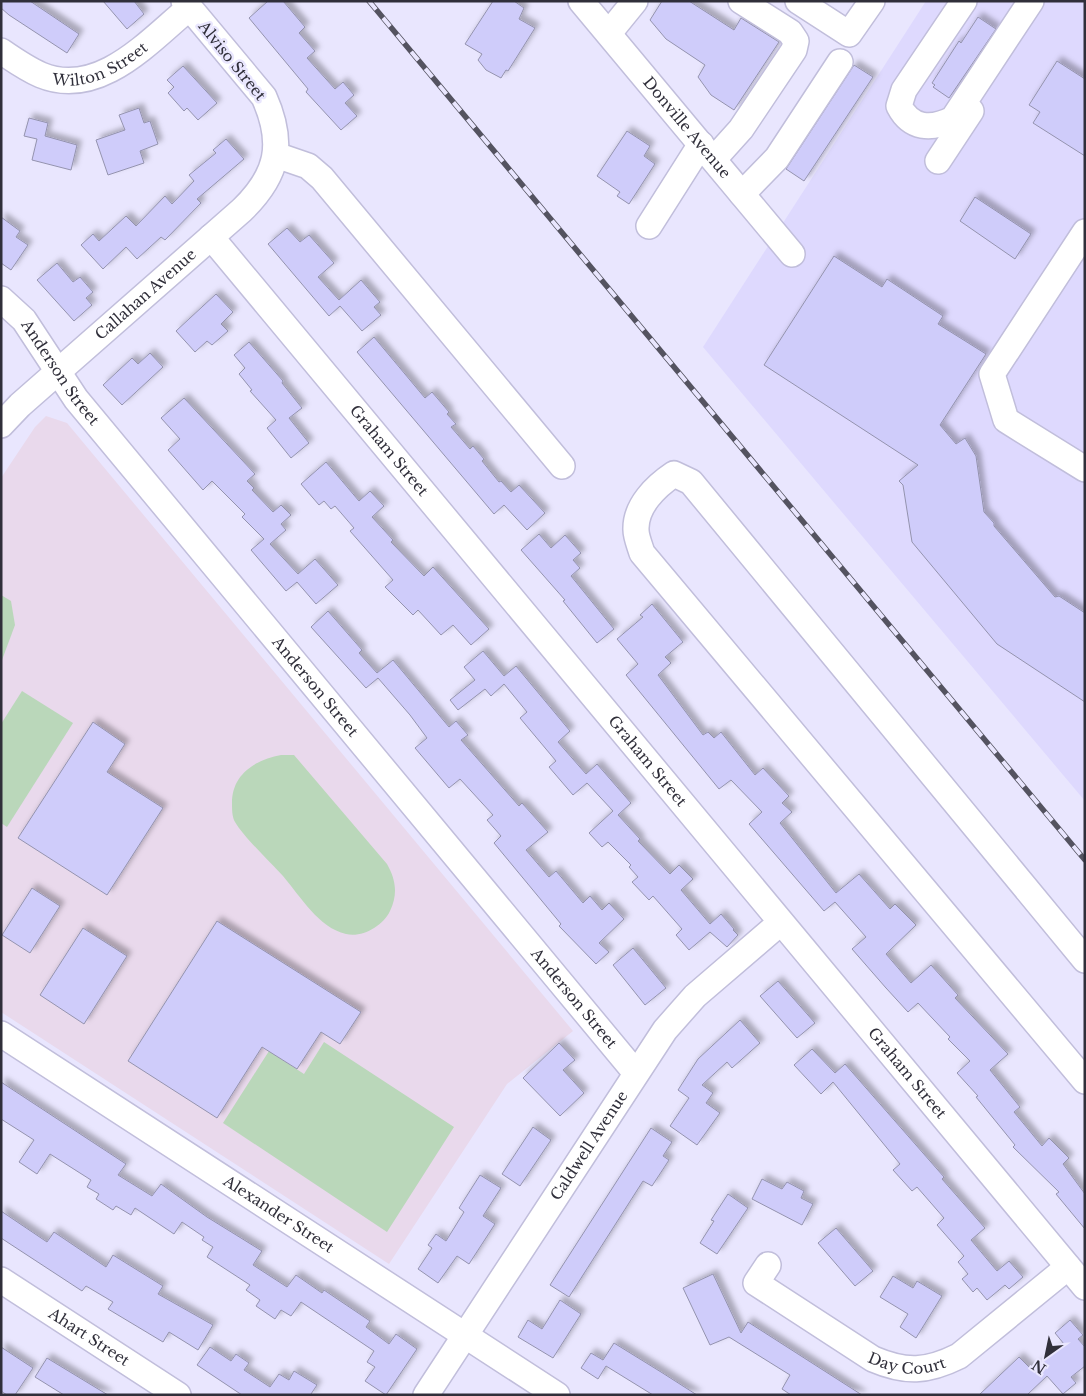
<svg xmlns="http://www.w3.org/2000/svg" width="1086" height="1396" font-family="'Libre Baskerville',serif">
  <style>
    .built { fill: #ded9fe }
    .education { fill: #e9d9ec }
    .green { fill: #bad7ba }
    .building { fill: #cfccfa; stroke: #9493ae; filter: url(#shadow) }
    .lines { fill: none; stroke-linecap: round; stroke-linejoin: round }
    .minor-casing { stroke: #c1bedb; stroke-width: 28 }
    .minor { stroke: #fff; stroke-width: 25 }
    .rail-casing { stroke: #545360; stroke-width: 5.5 }
    .rail { stroke: #e9e6fe; stroke-width: 4; stroke-dasharray: 11; stroke-linecap: butt }
    .labels { text-anchor: middle; stroke-width: 5; stroke-linejoin: round; paint-order: stroke }
    .street-label { font-size: 15px; fill: #302f3a; stroke: #e9e6fe }
  </style>
  <defs>
    <filter id="shadow"><feDropShadow dx="4.5" dy="-4.5" stdDeviation="2.5" flood-color="#0004"/></filter>
  </defs>
  <rect width="100%" height="100%" fill="#e9e6fe"/>
  <polygon class="built" points="926,1 1085,1 1085,801 703,347"/>
  <polygon class="education" points="46,416 67,423 573,1031 507,1084 389,1264 1,1012 1,478 35,427"/>
  <g class="green">
    <polygon points="1,595 11,601 15,625 2,660"/>
    <polygon points="22,691 73,723 7,827 1,823 1,724"/>
    <path d="M281,755H294L387,864C396,880 398,894 390,911C383,926 362,938 346,934C319,928 300,896 283,876C271,863 243,836 235,822C232,817 232,809 232,803C232,774 255,760 281,755Z"/>
    <polygon points="324,1042 454,1127 387,1232 223,1123 269,1051 304,1074"/>
  </g>
  <g class="building">
    <polygon points="1,1 30,1 79,34 67,53 9,15 1,8"/>
    <polygon points="103,1 134,1 144,14 127,29"/>
    <polygon points="268,1 283,1 305,27 299,33 315,51 307,58 335,89 343,82 354,95 345,103 357,116 341,130 306,92 308,89 249,18"/>
    <polygon points="493,1 514,1 524,8 519,19 535,28 508,71 506,70 501,78 486,70 478,60 482,54 465,44"/>
    <polygon points="662,1 689,1 734,30 741,18 779,42 734,110 711,95 698,77 705,65 666,39 650,20"/>
    <polygon points="978,17 996,29 949,98 933,87 935,85 932,83 959,41 961,43"/>
    <polygon points="1057,61 1085,79 1085,156 1033,123 1040,112 1029,105"/>
    <polygon points="854,65 873,77 804,181 786,169"/>
    <polygon points="183,66 217,103 198,120 187,108 184,111 168,93 174,87 167,80"/>
    <polygon points="139,108 144,123 150,121 158,144 140,151 144,163 108,175 96,140 125,130 119,115"/>
    <polygon points="29,118 48,123 45,136 77,145 71,170 32,160 37,139 24,136"/>
    <polygon points="627,131 650,146 644,156 655,164 629,204 617,196 620,192 597,176"/>
    <polygon points="226,139 244,159 197,199 201,203 165,240 161,237 137,259 126,247 103,269 81,245 93,234 99,241 126,216 136,226 165,196 172,204 194,181 189,175 216,153 213,150"/>
    <polygon points="975,197 1031,234 1015,259 960,221"/>
    <polygon points="1,217 20,231 16,237 28,245 11,270 1,263"/>
    <polygon points="287,228 300,242 309,235 334,263 318,277 339,300 361,280 380,302 374,307 381,315 362,331 340,306 329,316 268,244"/>
    <polygon points="834,256 882,287 887,279 943,316 938,324 986,354 940,425 956,444 965,438 976,456 984,512 994,523 994,526 1055,597 1059,596 1085,613 1085,702 997,644 912,542 903,485 899,481 918,465 764,365"/>
    <polygon points="57,263 73,282 80,277 93,292 86,298 92,305 74,321 37,280"/>
    <polygon points="216,294 233,312 221,324 228,331 212,345 207,341 195,352 176,331"/>
    <polygon points="374,337 425,398 432,392 449,412 447,414 456,424 451,427 470,449 473,446 484,459 482,461 499,482 501,481 511,492 519,485 545,513 527,530 504,505 494,514 357,352"/>
    <polygon points="249,342 283,381 282,383 302,408 289,418 309,443 291,458 267,428 276,420 250,391 252,390 239,374 245,368 234,355"/>
    <polygon points="150,353 163,367 122,405 103,385 132,358 138,364"/>
    <polygon points="184,398 255,474 247,481 254,488 252,490 273,512 281,505 291,515 281,524 286,530 270,544 298,574 315,559 338,585 316,604 297,582 286,591 251,550 264,539 242,517 245,514 212,481 203,490 168,450 180,439 161,418"/>
    <polygon points="326,462 359,501 370,491 384,506 372,517 393,540 391,542 424,576 433,567 489,629 471,645 453,625 441,635 418,610 413,615 385,587 393,580 350,531 354,528 335,506 331,509 324,501 319,505 301,484"/>
    <polygon points="539,534 551,548 565,535 581,553 573,560 580,568 571,576 614,629 597,643 563,601 565,600 521,550"/>
    <polygon points="652,604 683,642 665,657 671,663 658,675 703,735 708,732 714,738 721,732 755,775 763,768 789,796 782,803 792,812 780,823 836,893 859,874 890,909 895,904 916,925 886,954 911,983 931,965 958,995 955,998 1008,1054 990,1070 1020,1107 1014,1112 1042,1146 1049,1138 1069,1158 1063,1164 1085,1194 1085,1229 1056,1194 1059,1192 1013,1147 1015,1145 976,1097 978,1096 957,1073 970,1061 948,1039 950,1037 918,1003 908,1012 886,988 852,949 866,937 835,902 824,911 749,824 762,812 731,780 719,789 626,675 638,664 617,639 643,617 640,615"/>
    <polygon points="328,611 362,650 359,653 377,673 393,660 449,727 456,721 468,735 461,740 519,806 522,803 548,832 526,850 549,877 556,871 583,903 590,896 602,910 609,903 624,919 599,943 609,952 596,964 559,926 561,924 494,843 501,836 487,820 493,815 460,779 449,788 415,748 427,738 410,715 378,678 366,688 311,627"/>
    <polygon points="483,651 504,676 516,666 570,731 558,742 586,774 597,764 631,803 618,815 640,839 638,841 670,874 679,865 693,879 681,890 710,924 721,914 734,929 733,930 738,935 727,947 710,932 689,950 676,935 682,929 653,896 649,900 632,882 638,877 629,867 631,865 608,842 602,847 589,833 613,811 587,783 573,795 549,767 556,761 520,718 527,712 504,684 491,696 485,689 458,710 450,700 475,680 464,667"/>
    <polygon points="93,722 125,744 107,772 163,808 107,895 18,838"/>
    <polygon points="32,888 60,906 30,953 2,935"/>
    <polygon points="217,921 361,1012 340,1044 321,1032 297,1069 262,1047 217,1118 128,1061"/>
    <polygon points="83,928 127,956 84,1024 40,995"/>
    <polygon points="633,948 666,988 645,1005 613,965"/>
    <polygon points="778,981 815,1023 797,1038 760,996"/>
    <polygon points="740,1020 760,1043 732,1068 727,1062 702,1085 713,1093 706,1103 720,1113 697,1145 670,1126 689,1098 678,1090 698,1059"/>
    <polygon points="559,1043 575,1060 563,1070 584,1093 560,1116 523,1078"/>
    <polygon points="812,1049 835,1073 845,1064 944,1177 942,1179 985,1228 971,1240 997,1271 1009,1261 1023,1277 1009,1289 1005,1285 987,1300 977,1288 973,1292 962,1279 968,1274 958,1262 964,1256 937,1225 944,1218 917,1187 912,1191 893,1170 900,1164 833,1082 821,1094 794,1065"/>
    <polygon points="1,1082 126,1164 118,1175 152,1196 161,1184 207,1217 262,1251 253,1265 287,1287 296,1275 322,1293 324,1290 370,1321 366,1327 389,1344 396,1334 417,1349 386,1395 365,1381 375,1367 367,1362 374,1351 301,1302 291,1316 281,1310 275,1319 256,1306 260,1300 246,1290 250,1285 207,1257 213,1247 202,1240 204,1237 182,1222 174,1234 135,1208 131,1215 116,1206 113,1210 96,1199 99,1194 87,1187 91,1180 50,1154 37,1174 19,1162 34,1140 1,1119"/>
    <polygon points="533,1127 551,1140 520,1186 502,1174"/>
    <polygon points="651,1128 672,1142 663,1156 669,1160 652,1186 643,1181 569,1297 550,1285"/>
    <polygon points="480,1175 501,1188 483,1216 495,1224 469,1264 457,1256 438,1283 418,1269 432,1248 428,1245 436,1234 446,1241 464,1212 459,1208"/>
    <polygon points="762,1179 782,1189 787,1182 804,1191 801,1198 813,1204 802,1225 752,1199"/>
    <polygon points="728,1194 748,1208 717,1254 700,1243 714,1221 711,1220"/>
    <polygon points="1,1211 47,1242 54,1232 106,1267 113,1255 163,1286 158,1294 213,1325 198,1350 169,1332 163,1342 108,1309 113,1302 86,1286 82,1291 1,1238"/>
    <polygon points="836,1228 873,1271 855,1286 818,1243"/>
    <polygon points="713,1274 741,1333 748,1322 862,1395 791,1395 782,1389 790,1375 729,1337 710,1345 683,1288"/>
    <polygon points="893,1276 913,1288 917,1281 942,1296 916,1338 900,1327 908,1314 880,1297"/>
    <polygon points="560,1300 581,1314 553,1358 518,1337 528,1320 542,1329"/>
    <polygon points="1070,1320 1083,1335 1078,1339 1085,1347 1085,1366 1071,1377 1076,1383 1063,1394 1047,1376 1027,1395 979,1395 1019,1357 1032,1370 1064,1344 1055,1333"/>
    <polygon points="614,1343 661,1372 697,1395 653,1395 606,1366 598,1379 581,1368 591,1353 603,1360"/>
    <polygon points="1,1347 33,1368 15,1395 7,1395 1,1391"/>
    <polygon points="210,1347 231,1361 236,1354 249,1363 244,1370 270,1387 279,1374 289,1380 294,1371 317,1385 311,1394 313,1395 242,1395 197,1365"/>
    <polygon points="47,1358 108,1395 64,1395 35,1377"/>
  </g>
  <g class="lines">
    <g class="minor-casing">
      <g id="minor">
        <path id="s1" d="M581,1L792,254"/>
        <polyline points="798,1 849,34 872,1"/>
        <path d="M964,1L904,90L899,106C911,129 931,130 953,119L1031,1"/>
        <polyline points="609,33 635,1"/>
        <path id="s2" d="M1,51C14,60 27,69 41,75C99,99 149,41 189,8"/>
        <polyline points="276,155 308,166 322,178 562,466"/>
        <polyline points="714,159 741,129 794,50 796,41 790,32 741,1"/>
        <polyline points="938,161 971,111"/>
        <polyline points="742,194 777,158 840,62"/>
        <polyline points="649,226 701,144"/>
        <polyline points="1085,232 992,374 1006,420 1085,469"/>
        <path id="s3" d="M211,237L1085,1287"/>
        <path id="s4" d="M1,299L24,320L76,399L635,1072"/>
        <path id="s5" d="M1,425L20,405L242,210C278,175 285,144 264,97L184,1"/>
        <path d="M1085,960L691,482L674,474C656,486 635,506 636,530C636,537 640,546 642,553L1085,1081"/>
        <path id="s6" d="M1,1034L557,1395"/>
        <path id="s7" d="M768,1265L756,1283L873,1359C906,1373 927,1372 959,1356L1068,1267"/>
        <path id="s8" d="M1,1280L178,1395"/>
        <path id="s9" d="M426,1395L665,1030L695,996L780,923"/>
      </g>
    </g>
    <use href="#minor" class="minor"/>
    <g class="rail-casing">
      <polyline id="rail" points="369,1 1085,860"/>
    </g>
    <use href="#rail" class="rail"/>
  </g>
  <g class="labels">
    <g class="street-label">
      <text dy="5" stroke="none"><textPath href="#s2" startOffset="110">Wilton Street</textPath></text>
      <text transform="translate(232 61) rotate(51)" y="5">Alviso Street</text>
      <text dy="5" stroke="none"><textPath href="#s1" startOffset="165">Donville Avenue</textPath></text>
      <text dy="5" stroke="none"><textPath href="#s5" startOffset="195">Callahan Avenue</textPath></text>
      <text dy="5" stroke="none"><textPath href="#s4" startOffset="95">Anderson Street</textPath></text>
      <text dy="5" stroke="none"><textPath href="#s3" startOffset="278">Graham Street</textPath></text>
      <text dy="5" stroke="none"><textPath href="#s4" startOffset="500">Anderson Street</textPath></text>
      <text dy="5" stroke="none"><textPath href="#s3" startOffset="682">Graham Street</textPath></text>
      <text dy="5" stroke="none"><textPath href="#s4" startOffset="905">Anderson Street</textPath></text>
      <text dy="5" stroke="none"><textPath href="#s3" startOffset="1088">Graham Street</textPath></text>
      <text dy="5" stroke="none"><textPath href="#s9" startOffset="298">Caldwell Avenue</textPath></text>
      <text dy="5" stroke="none"><textPath href="#s6" startOffset="331">Alexander Street</textPath></text>
      <text dy="5" stroke="none"><textPath href="#s8" startOffset="105">Ahart Street</textPath></text>
      <text dy="5" stroke="none"><textPath href="#s7" startOffset="196">Day Court</textPath></text>
    </g>
  </g>
  <rect width="1086" height="1396" fill="none" stroke="#302f3a" stroke-width="5"/>
  <g transform="translate(1046 1356) rotate(213)" stroke="#e9e6fe" stroke-width="4" paint-order="stroke">
  <path d="M0-4L9 19L0 12L-9 19Z" fill="#302f3a"/>
  <text y="-8" font-size="14" font-weight="bold" text-anchor="middle" fill="#302f3a">N</text>
  </g>
</svg>
